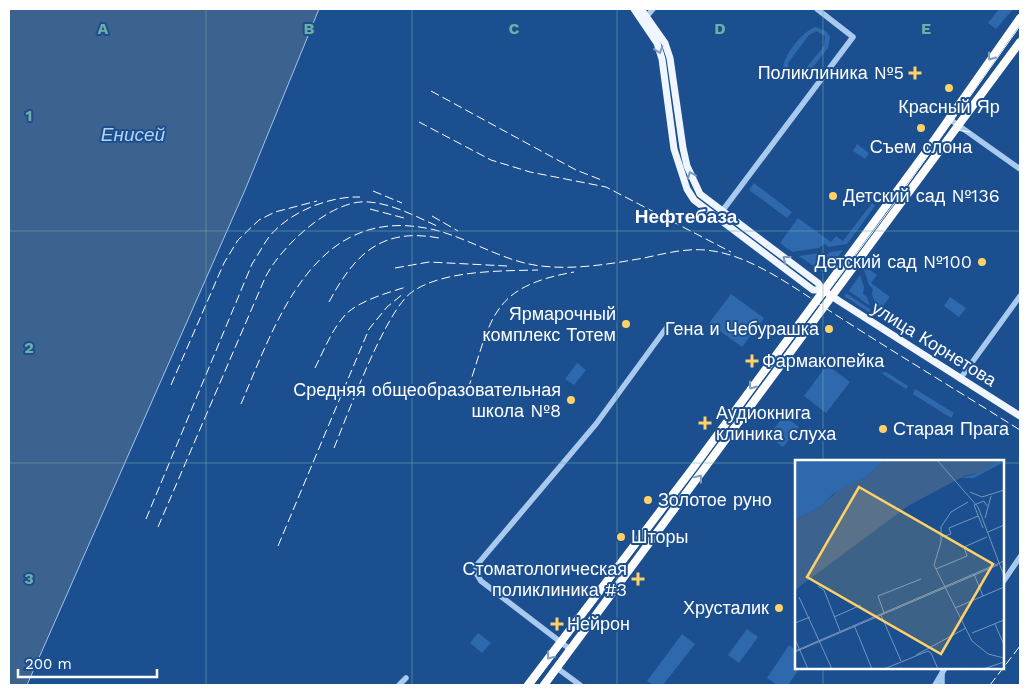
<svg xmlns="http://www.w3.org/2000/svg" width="1029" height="694" font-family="'Work Sans',sans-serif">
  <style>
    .green { fill: #2e69ad; fill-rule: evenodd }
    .water { fill: #3c6290; stroke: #9cc4f0 }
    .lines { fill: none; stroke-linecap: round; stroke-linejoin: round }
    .minor { stroke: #a9c9ee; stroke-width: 5.5 }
    .major { stroke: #f0f6ff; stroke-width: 7 }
    .highway { stroke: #fff; stroke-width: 8 }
    .tram { stroke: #fff; stroke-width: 1 }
    .rail { stroke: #fff; stroke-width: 1; stroke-dasharray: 9 4; stroke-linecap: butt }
    .oneway { stroke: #7b9ac1 }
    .oneway2 { stroke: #829ec1 }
    .grid { fill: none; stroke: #6fada8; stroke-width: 1; stroke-opacity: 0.55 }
    .poi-dot { fill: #ffd166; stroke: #1b4f8f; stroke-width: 2 }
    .labels { text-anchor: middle; stroke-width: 4; stroke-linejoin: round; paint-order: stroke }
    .poi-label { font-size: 18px; fill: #fff; stroke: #1b4f8f; text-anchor: end }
    .street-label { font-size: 18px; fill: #fff; stroke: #1b4f8f }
    .water-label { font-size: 19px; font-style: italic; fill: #b5d3f5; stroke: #1b4f8f }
    .neighbourhood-label { font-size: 19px; font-weight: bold; fill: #fff; stroke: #1b4f8f }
    .inset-road { fill: none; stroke: #7695bc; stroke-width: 1 }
    .view { fill: #ffd166; fill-opacity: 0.15; stroke: #ffd166; stroke-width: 2.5 }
    .inset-edge { fill: none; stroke: #fff; stroke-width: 2.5 }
    .grid-label { font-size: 16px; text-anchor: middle; font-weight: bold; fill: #6fada8; stroke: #1b4f8f; stroke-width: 4; stroke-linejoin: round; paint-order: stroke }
  </style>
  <rect width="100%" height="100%" fill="#1b4f8f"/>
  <g class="green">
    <polygon points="999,9 1013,9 996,29 988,23"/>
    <path d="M816,27L826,31L830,37L828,48L805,77L798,79L790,78L783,69C783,56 803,30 816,27ZM816,31L825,36L824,46L802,73L792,74L789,70L788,63L809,35Z"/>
    <polygon points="857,144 869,153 865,159 853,151"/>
    <polygon points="754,183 792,212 787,218 749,190"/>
    <polygon points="872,203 875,206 847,244 829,247 824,244 819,248 792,252 780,243 798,218 831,242 836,236 843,241"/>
    <polygon points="843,250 825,274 799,256 820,253 825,256 830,252"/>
    <polygon points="866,267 877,275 871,283 890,297 878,312 872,294 873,289 869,285 864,270"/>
    <polygon points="860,275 864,287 863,294 867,297 870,306 849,291"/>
    <polygon points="846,293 870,309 870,313 844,296"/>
    <polygon points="731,294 764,318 742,347 709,323"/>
    <polygon points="950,297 966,308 959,317 944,306"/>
    <polygon points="577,363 586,370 574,385 565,379"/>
    <polygon points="827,365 850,382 826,413 804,396"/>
    <polygon points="886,372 908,386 906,389 881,373"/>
    <polygon points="915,389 954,413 951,418 913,394"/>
    <polygon points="784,416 799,427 783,447 768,436"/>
    <polygon points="747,629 758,637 739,663 728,655"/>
    <polygon points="478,633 491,643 482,653 470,643"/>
    <polygon points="682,634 695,644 663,685 653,685 647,681"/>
    <polygon points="789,645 796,650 796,668 800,668 788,685 777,685 767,678"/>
  </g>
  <polygon class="water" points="9,9 319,9 245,190 27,685 9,685"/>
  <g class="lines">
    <g class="minor">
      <polyline points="647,16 653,9"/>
      <polyline points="948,118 1020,169"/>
      <polyline points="720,214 853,37 817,9"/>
      <polyline points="960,379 1020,296"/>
      <polyline points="1003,582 1020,557"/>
      <polyline points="571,650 481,581 476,573 476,566 596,424 667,327"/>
      <polyline points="557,668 580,685"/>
      <polyline points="942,673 942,685"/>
      <polyline points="399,685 406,678"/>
      <polyline points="935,685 945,668"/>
    </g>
    <g class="major">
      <polyline points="634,9 657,43 662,59 674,149 687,189 694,200 813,290 823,290"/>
      <polyline points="641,9 665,43 670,58 683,148 687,166 700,194 818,283 823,290 839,301 1020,416"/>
    </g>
    <g class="highway">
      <polyline points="528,685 693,468 925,153 1020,18"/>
      <polyline points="544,685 1020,42"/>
    </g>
    <g class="tram">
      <polyline points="945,138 956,130 970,132"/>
      <polyline points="533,685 893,205 1020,26"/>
    </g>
    <g class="rail">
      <polyline points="431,91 576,170 604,181"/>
      <polyline points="419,122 491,160 530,172 606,187 731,252"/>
      <polyline points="373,191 402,203"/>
      <polyline points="370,209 404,218"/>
      <polyline points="432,216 458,231"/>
      <polyline points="395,268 429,262 507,266"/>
      <path d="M329,302C354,255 381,227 439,238"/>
      <path d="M315,368C324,350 332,329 346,314C361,300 387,293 406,287"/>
      <polyline points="171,385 224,263 238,240 259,220 275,212 317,201"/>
      <path d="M468,389C492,318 490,287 574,272"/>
      <path d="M241,404C277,319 316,201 435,230C471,239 504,262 541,266C575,270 610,264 644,258C667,253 689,247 713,251C754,257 799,291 833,313C895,353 958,391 1020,430"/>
      <path d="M334,448C348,414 385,311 412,292C443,270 501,271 538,270"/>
      <path d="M146,519L252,264C258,255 263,245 269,237C289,212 329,196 360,197"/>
      <path d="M158,527L265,278C280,247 332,198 369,202C393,204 415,216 437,226"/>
      <polyline points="278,546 369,329 387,307 404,293"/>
      <polyline points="990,685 1020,646"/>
    </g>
  </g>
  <defs><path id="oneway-chevron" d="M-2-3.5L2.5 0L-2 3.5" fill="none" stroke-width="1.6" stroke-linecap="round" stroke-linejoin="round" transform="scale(1.25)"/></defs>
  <g class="oneway">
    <use href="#oneway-chevron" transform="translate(659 50) rotate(71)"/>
    <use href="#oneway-chevron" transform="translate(691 175) rotate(-112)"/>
    <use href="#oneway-chevron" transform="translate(786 259) rotate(-143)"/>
  </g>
  <g class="oneway2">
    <use href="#oneway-chevron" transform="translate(991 57) rotate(126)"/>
    <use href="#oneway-chevron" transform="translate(752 386) rotate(126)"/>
    <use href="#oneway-chevron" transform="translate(699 478) rotate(-53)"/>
    <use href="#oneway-chevron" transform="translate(550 656) rotate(128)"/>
  </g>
  <path class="grid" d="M206,9V685M412,9V685M617,9V685M823,9V462M9,231H1020M9,463H796M1003,463H1020M823,668V685"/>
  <g class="poi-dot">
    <path d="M912.5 65.5h5v5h5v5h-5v5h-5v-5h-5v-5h5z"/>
    <circle cx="949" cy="88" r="5"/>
    <circle cx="921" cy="128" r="5"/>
    <circle cx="833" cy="196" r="5"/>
    <circle cx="982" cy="262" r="5"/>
    <circle cx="626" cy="324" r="5"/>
    <circle cx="829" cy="329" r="5"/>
    <path d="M749.5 353.5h5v5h5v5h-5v5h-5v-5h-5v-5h5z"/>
    <circle cx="571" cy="400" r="5"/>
    <path d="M702.5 415.5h5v5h5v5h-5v5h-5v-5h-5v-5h5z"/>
    <circle cx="883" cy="429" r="5"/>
    <circle cx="648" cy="500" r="5"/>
    <circle cx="621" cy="537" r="5"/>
    <path d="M635.5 571.5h5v5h5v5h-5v5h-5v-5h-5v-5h5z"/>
    <circle cx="779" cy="608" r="5"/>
    <path d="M554.5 616.5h5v5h5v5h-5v5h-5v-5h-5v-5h5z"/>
  </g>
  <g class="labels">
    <g class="poi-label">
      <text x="904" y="79">Поликлиника №5</text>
      <text x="949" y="113" text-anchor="middle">Красный Яр</text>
      <text x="921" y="153" text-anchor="middle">Съем слона</text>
      <text x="843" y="202" text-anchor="start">Детский сад №136</text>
      <text x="972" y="268">Детский сад №100</text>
      <text x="616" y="320">Ярмарочный<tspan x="616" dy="21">комплекс Тотем</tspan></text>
      <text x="819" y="335">Гена и Чебурашка</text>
      <text x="762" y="367" text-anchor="start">Фармакопейка</text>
      <text x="561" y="396">Средняя общеобразовательная<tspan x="561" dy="21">школа №8</tspan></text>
      <text x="716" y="419" text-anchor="start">Аудиокнига<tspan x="716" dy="21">клиника слуха</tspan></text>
      <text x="893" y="435" text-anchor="start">Старая Прага</text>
      <text x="658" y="506" text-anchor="start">Золотое руно</text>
      <text x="631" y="543" text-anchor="start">Шторы</text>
      <text x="627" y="575">Стоматологическая<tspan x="627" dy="21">поликлиника #3</tspan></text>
      <text x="769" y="614">Хрусталик</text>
      <text x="567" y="630" text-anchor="start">Нейрон</text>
    </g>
    <g class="street-label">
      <text transform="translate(934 344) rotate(32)" y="6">улица Корнетова</text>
    </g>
    <g class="water-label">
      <text x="133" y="141">Енисей</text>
    </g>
    <g class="neighbourhood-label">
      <text x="686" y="223">Нефтебаза</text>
    </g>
  </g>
  <g transform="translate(795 460)">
    <rect width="209" height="209" fill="#1b4f8f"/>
    <path d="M0,0H91L69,18L38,34L25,47L0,60ZM201,0L209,2L179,18H165L180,14Z" fill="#2e69ad"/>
    <path d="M91,0H202L189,11L169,16L113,46L0,130V60L25,47L45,29L69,18Z" fill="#3c6290"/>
    <path class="inset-road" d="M142,0L183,47L209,116M175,32L187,37L209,30M173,42L156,52L146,67V82L139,105L177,181L193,194L209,198M190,58L196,36M188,68L179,45L189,41L192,46M193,72L209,65M147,77L156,74L154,68L183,56M141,109L172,96L169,87L192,77M179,114L188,136M23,126L29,130L45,171M4,137L37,209M160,148L209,127M89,153L83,136L126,119M86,155L106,201M39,157L66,145M0,163L15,157M200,164L209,185M59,165L77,209M177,173L209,160M0,179L13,209M0,191L209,101M0,192L203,105M136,193L143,209M121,195L171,168M89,209L133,191L136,193M188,209L209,202"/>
    <path class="view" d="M64,27L198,104L146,194L12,117Z"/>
    <rect width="209" height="209" class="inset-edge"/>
  </g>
  <g class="grid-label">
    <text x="103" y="34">A</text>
    <text x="309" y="34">B</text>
    <text x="514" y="34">C</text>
    <text x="720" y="34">D</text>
    <text x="926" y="34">E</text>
    <text x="29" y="121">1</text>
    <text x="29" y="353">2</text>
    <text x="29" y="584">3</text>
  </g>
  <rect width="1029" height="694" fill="none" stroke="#ffffff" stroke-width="20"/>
  <path d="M18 669v8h139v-8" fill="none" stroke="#ffffff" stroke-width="2.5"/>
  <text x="25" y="669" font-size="15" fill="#ffffff" stroke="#1b4f8f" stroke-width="4" paint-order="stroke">200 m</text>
</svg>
